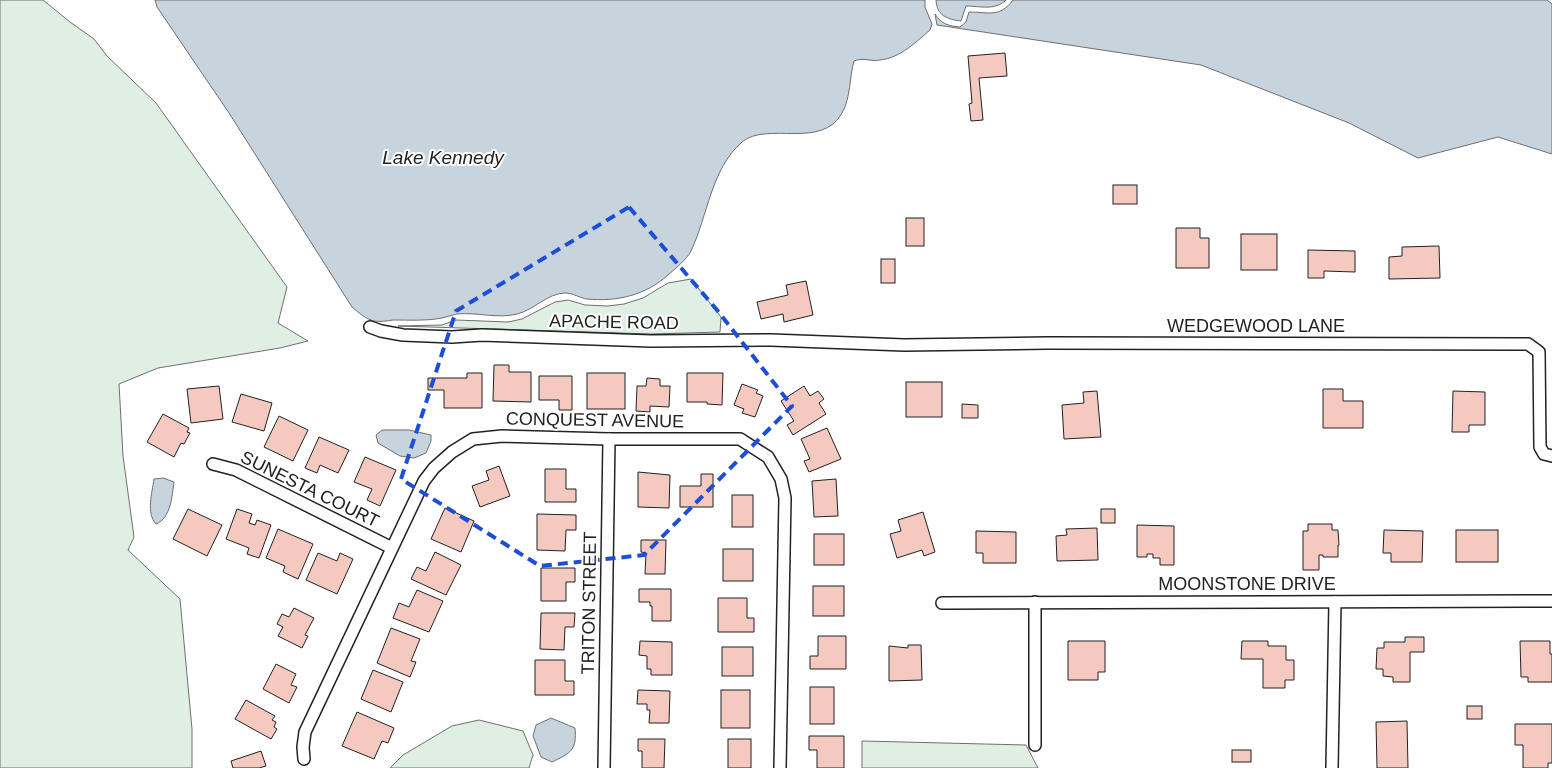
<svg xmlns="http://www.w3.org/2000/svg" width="1552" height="768" font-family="Arial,sans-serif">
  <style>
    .green { fill: #e0efe3; stroke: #6f6f6f }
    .water { fill: #c7d3dd; stroke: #6f6f6f }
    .building { fill: #f3c9c0; stroke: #222 }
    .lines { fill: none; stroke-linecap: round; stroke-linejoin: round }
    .minor-casing { stroke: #222; stroke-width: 14 }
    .minor { stroke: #fff; stroke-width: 11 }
    .marked { fill: none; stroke: #1d4ed8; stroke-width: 4; stroke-dasharray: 10 6; stroke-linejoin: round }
    .labels { text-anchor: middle; stroke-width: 4; stroke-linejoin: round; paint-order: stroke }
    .street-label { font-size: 18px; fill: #222; stroke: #fff }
    .water-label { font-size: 19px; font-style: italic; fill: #222; stroke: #fff }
  </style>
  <rect width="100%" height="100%" fill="#fff"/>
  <g class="green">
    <polygon points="0,0 43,0 70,22 94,39 107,56 156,103 287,287 278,323 308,341 280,348 158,368 119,384 123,456 134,537 128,550 180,599 192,729 192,768 0,768"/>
    <polygon points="691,279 721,317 720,332 651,334 398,326 442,325 456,320 508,322 522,319 555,302 568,300 585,305 608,306 624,304 643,298 668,283"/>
    <polygon points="479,720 523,731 533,755 529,768 390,768 403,755 452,726"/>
    <polygon points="862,741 1026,745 1038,768 862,768"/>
  </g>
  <g class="water">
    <path d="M155,0H925V7L932,24L930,30C916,42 900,58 880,60C870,62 864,57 854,61C849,79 851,97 842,113C822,150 767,121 742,142C711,169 708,215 691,251C687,259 675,269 668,275C646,295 617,302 587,299C580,298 573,293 565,293C548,293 534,310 517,314C498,319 477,312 457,314C452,315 447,317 442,318C427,321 409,320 393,320C387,321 380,322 374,321C366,319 359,313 352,307L229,113L157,7Z"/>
    <path d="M936,0H1006C995,11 980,6 966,6L961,21C947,19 937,16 936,0Z"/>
    <path d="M1013,0H1547L1552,4V154L1498,137L1418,158L1349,123L1201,65L937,25L935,14C941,24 949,26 960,27L966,22L969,12C988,12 1000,18 1013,0Z"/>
    <polygon points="382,430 409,430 431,435 431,441 426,453 414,458 400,456 378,443 376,435"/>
    <path d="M163,478L174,482C172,496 171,518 156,524C146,513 152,493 154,479Z"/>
    <path d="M551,718L575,728C577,750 571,753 552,762L541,757L533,736L536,725Z"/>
  </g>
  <g class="building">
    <polygon points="1005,53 1007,76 979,78 983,120 971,121 969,104 972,103 968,56"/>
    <rect x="1113" y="185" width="24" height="19"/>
    <rect x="906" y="218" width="18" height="28"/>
    <polygon points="1176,228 1200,228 1200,238 1209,238 1209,268 1176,268"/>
    <rect x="1241" y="234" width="36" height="36"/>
    <polygon points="1439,246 1440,278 1389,279 1389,257 1402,256 1402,247"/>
    <polygon points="1308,250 1355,251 1355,272 1324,271 1324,278 1308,278"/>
    <rect x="881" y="259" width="14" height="24"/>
    <polygon points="806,281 813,315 784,322 783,314 761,319 757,302 788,295 786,285"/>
    <polygon points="494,365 509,365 509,372 531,372 531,402 493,401"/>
    <polygon points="467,373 482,373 482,408 444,408 444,390 428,390 428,378 467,378"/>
    <rect x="587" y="373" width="38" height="36"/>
    <polygon points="687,373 723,373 722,405 707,404 707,402 687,402"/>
    <polygon points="539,376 572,376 572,410 559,410 559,400 539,400"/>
    <polygon points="647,378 660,379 660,386 670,386 669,407 650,406 650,412 636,411 637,386 646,386"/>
    <rect x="906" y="382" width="36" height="35"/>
    <polygon points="742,384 758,390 756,393 763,396 755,417 742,413 744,409 734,405"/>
    <polygon points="219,386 223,419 191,423 187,389"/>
    <polygon points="804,386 810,396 818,391 824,399 819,403 826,414 793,435 787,425 794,421 781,401"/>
    <polygon points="1323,389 1343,389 1343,401 1363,401 1363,428 1323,428"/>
    <polygon points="1097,391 1101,437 1064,439 1062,405 1084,403 1083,392"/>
    <polygon points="1453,391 1485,392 1485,425 1469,425 1469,432 1452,432"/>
    <polygon points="241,394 272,403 264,431 232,422"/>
    <polygon points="962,404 978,405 978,418 962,418"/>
    <polygon points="163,414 189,428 187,432 190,433 184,444 181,443 174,457 147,442"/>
    <polygon points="279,416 308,430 293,461 264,447"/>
    <polygon points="827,428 841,459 809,472 804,461 810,459 801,439"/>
    <polygon points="319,437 349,450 338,473 320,465 317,473 305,468"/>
    <polygon points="365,457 396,470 380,506 367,500 372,489 354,482"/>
    <polygon points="499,466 510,496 480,507 472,486 489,480 486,471"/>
    <polygon points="545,469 566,469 566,489 576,489 576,502 545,502"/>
    <polygon points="638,472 670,475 669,508 638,507"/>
    <polygon points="701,474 713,474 713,507 680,507 680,486 701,486"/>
    <polygon points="836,479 838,516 814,517 812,481"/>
    <rect x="732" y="495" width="21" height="32"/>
    <polygon points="445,508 474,521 461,552 431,539"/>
    <polygon points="188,509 222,525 207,556 173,539"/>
    <polygon points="237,509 252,514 249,523 255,525 257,520 271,525 259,558 247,554 249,548 226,539"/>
    <rect x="1101" y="509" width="14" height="14"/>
    <polygon points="923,512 935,552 924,556 922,550 897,558 890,534 901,531 898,520"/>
    <polygon points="537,514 576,515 576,530 566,530 565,551 537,550"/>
    <polygon points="1308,524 1332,524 1332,530 1338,530 1339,545 1338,545 1338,557 1323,557 1323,555 1319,555 1319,570 1303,570 1303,531 1308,531"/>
    <polygon points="1137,525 1174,526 1174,565 1160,565 1160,558 1153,558 1153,554 1147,554 1147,557 1137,557"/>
    <polygon points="1097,528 1098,560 1057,561 1056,536 1067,535 1066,529"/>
    <polygon points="278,529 313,544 298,579 283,572 285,566 266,558"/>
    <polygon points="1384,530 1423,531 1422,562 1391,562 1391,553 1383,553"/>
    <rect x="1456" y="530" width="42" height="32"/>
    <polygon points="976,531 1016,532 1016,563 983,563 983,553 976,553"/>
    <rect x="814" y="534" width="30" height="31"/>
    <polygon points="641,540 666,540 665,574 645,574 646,553 641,552"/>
    <rect x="723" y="549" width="30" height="32"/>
    <polygon points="435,552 461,565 446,595 411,579 417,567 426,571"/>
    <polygon points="318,553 337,561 340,553 353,559 337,594 306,580"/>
    <polygon points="541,568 575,568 575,582 566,582 566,601 541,601"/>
    <rect x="813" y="586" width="31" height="30"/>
    <polygon points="639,589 671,589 671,621 652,621 652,606 650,606 650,602 639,602"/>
    <polygon points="417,590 443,601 429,632 393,618 399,603 409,607"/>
    <polygon points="718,598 747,598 747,618 754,618 754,632 718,632"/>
    <polygon points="294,608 314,618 305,635 308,636 302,648 278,636 283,627 277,624 282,614 289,617"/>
    <polygon points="541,613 575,613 574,627 565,627 564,650 540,649"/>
    <polygon points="391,628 420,639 411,661 416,662 410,677 377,663"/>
    <polygon points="818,636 846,636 846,669 810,669 810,656 818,656"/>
    <polygon points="1405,637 1424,637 1424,652 1410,652 1410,682 1393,682 1393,677 1383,676 1383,669 1376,669 1377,648 1384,648 1384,642 1405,642"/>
    <polygon points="640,641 672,642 672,675 651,675 651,669 647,669 647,656 639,655"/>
    <polygon points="1068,641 1105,641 1105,672 1098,672 1098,680 1068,680"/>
    <polygon points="1242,641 1268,641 1268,646 1286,646 1286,660 1294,660 1294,680 1285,680 1285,688 1263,688 1263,659 1241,659"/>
    <polygon points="1520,641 1550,641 1550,654 1552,654 1552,682 1528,682 1528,677 1521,677"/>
    <polygon points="908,645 921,645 922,680 889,681 889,646 908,648"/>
    <rect x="722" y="647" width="31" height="29"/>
    <polygon points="535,660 565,660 565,681 574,681 574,695 535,695"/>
    <polygon points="276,664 296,674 291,685 297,687 289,703 263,689"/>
    <polygon points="373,670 403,682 391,712 361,699"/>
    <rect x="810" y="687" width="24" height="37"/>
    <polygon points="638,690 670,691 669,723 649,723 650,710 647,710 647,704 637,704"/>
    <rect x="721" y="690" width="29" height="38"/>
    <polygon points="246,700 275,716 272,720 276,722 274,727 277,729 271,739 235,719"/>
    <rect x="1467" y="706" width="15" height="13"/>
    <polygon points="357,712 394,728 388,743 382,741 374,759 342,746"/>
    <polygon points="1407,721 1408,768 1377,768 1376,722"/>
    <polygon points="1515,724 1552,724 1552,763 1548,763 1548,768 1523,768 1523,745 1515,745"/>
    <polygon points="809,736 844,736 844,768 817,768 817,750 809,750"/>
    <polygon points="638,739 665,739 664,768 642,768 642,751 638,751"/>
    <rect x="728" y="739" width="23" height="29"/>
    <rect x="1232" y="750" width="19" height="12"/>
    <polygon points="261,751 266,766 259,768 233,768 231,761"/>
  </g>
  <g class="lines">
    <g class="minor-casing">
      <g id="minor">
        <polyline points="370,327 381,331 403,335 452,337 482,335 651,341 771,340 904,345 1047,343 1528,344 1539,352 1540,447 1544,454 1552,456"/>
        <polyline points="213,464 236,470 392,548"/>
        <polyline points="1035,602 1035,745"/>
        <polyline points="942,603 1552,601"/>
        <polyline points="304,759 303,747 305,732 424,481 434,468 452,452 473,439 502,436 609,439 740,439 768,457 781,479 785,498 780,768"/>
        <polyline points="604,768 609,439"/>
        <polyline points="1332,768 1335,602"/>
      </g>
    </g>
    <use href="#minor" class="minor"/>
  </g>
  <path class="marked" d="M629,207L717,310L792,406L644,555L540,566L401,479L456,311Z"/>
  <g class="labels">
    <g class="street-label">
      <text transform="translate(614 322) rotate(1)" y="6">APACHE ROAD</text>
      <text x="1256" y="332">WEDGEWOOD LANE</text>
      <text transform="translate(595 420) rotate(1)" y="6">CONQUEST AVENUE</text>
      <text transform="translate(310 489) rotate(26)" y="6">SUNESTA COURT</text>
      <text x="1247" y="590">MOONSTONE DRIVE</text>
      <text transform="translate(589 603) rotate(-89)" y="6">TRITON STREET</text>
    </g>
    <g class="water-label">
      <text x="443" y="164">Lake Kennedy</text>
    </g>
  </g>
</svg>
